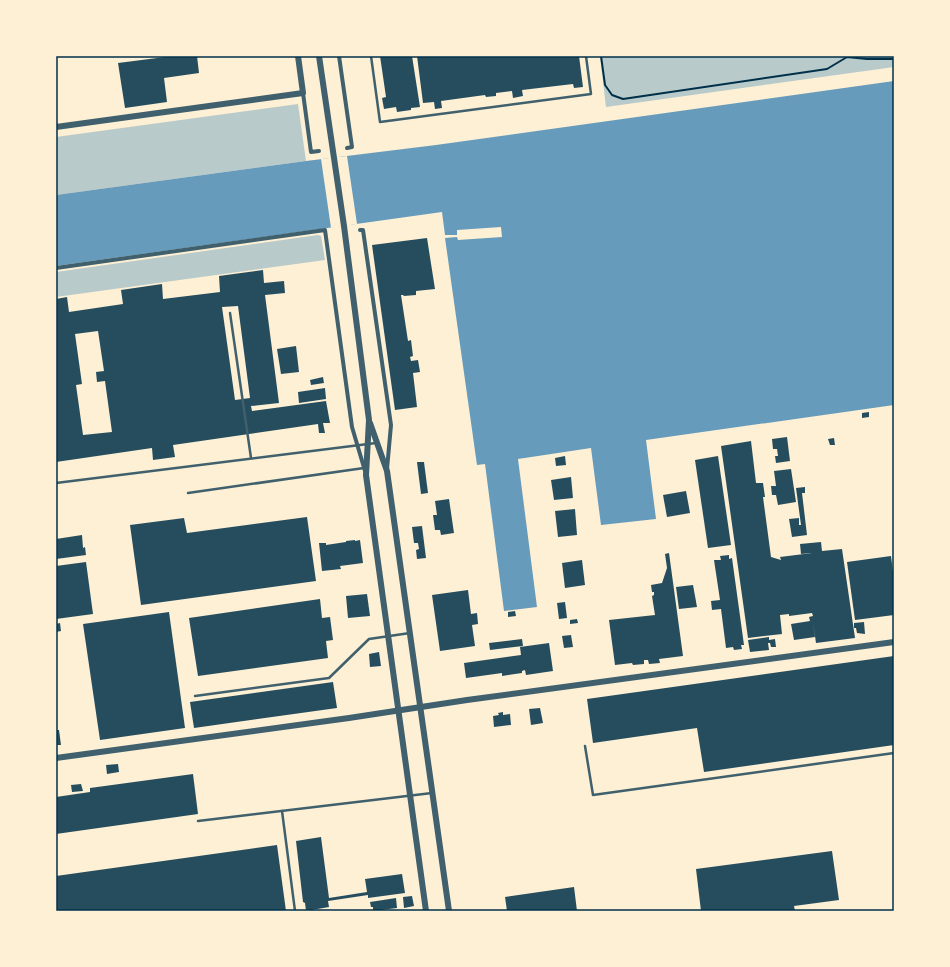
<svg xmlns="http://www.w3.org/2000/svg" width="950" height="967" font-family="'PT Sans',sans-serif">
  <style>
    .green { fill: #b9caca }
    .water { fill: #669bbc }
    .pier { fill: #fdf0d5 }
    .building { fill: #264d5e; fill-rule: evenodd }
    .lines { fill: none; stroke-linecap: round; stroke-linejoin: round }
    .path { stroke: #003049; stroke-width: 2 }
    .service { stroke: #3f606c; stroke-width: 2.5 }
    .minor { stroke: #3f606c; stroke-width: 4 }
    .tertiary { stroke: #3f606c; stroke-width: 6 }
    .neatline { fill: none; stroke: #003049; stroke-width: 1.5 }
  </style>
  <rect width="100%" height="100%" fill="#fdf0d5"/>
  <g class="green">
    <polygon points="600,56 894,56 894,67 606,107"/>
    <polygon points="298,104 306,161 56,195 56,137"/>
    <polygon points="318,235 321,236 325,260 56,297 56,272"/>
  </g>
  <polygon class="water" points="894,81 894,405 646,440 656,519 601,525 591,448 518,459 537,607 504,611 485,464 477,465 445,238 457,237 458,240 502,237 501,227 457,230 457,235 445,235 442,212 56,266 56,195 306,161 436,145"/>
  <polygon class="pier" points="347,156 357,224 331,228 321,159"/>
  <g class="building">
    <polygon points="173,56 197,56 199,73 164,78 167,102 125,108 118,63"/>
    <polygon points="380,56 412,56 420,107 411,108 411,110 397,112 396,107 384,109 382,98 386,97"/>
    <polygon points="417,56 579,56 583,87 574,88 573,84 522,90 523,96 513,98 512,91 496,93 496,96 486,97 485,95 441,101 442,108 435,109 434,102 423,103"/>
    <polygon points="427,238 435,289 416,291 416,295 404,296 403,295 401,295 408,341 411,340 413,356 410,357 411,361 418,360 420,372 413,373 417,407 395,410 372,245"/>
    <path d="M263,270L264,283L284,281L285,293L265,295L279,403L251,406L252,411L326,401L330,423H323L325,433H319L318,424L173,445L175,457L153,460L152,448L56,462V299L67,297L69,312L123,304L121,290L162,284L163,299L220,292L219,276ZM238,306L250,398L235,400L222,307ZM98,331L104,371L96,372L97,382L105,381L112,432L83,435L76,385L82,384L75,334Z"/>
    <polygon points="296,346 299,372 281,374 277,349"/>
    <polygon points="323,377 324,383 311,385 310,380"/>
    <polygon points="325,388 326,399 299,403 298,392"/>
    <polygon points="869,412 869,417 862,418 862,413"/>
    <polygon points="787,437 790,461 776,463 775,456 778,456 777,449 773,449 772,439"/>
    <polygon points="834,438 835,445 830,445 828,439"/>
    <polygon points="751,441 756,483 763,483 765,497 763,497 771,557 781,560 780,557 812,553 801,554 800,544 821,542 822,551 842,549 855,638 816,643 813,622 815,637 794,640 791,624 810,621 809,617 813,616 812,613 789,616 789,614 780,615 782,634 748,638 721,446"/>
    <polygon points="565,456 566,465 556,466 555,458"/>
    <polygon points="718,456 731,545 708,548 695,460"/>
    <polygon points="417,462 424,462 428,493 421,494"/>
    <polygon points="791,469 796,502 778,505 776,495 772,495 771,486 776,486 774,471"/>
    <polygon points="571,477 573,498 554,500 551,480"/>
    <polygon points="805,487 805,493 802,493 807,535 792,537 789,519 799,518 799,525 801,525 796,488"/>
    <polygon points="686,491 690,513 667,517 663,495"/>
    <polygon points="449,499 454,533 441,535 440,530 435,530 433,515 437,515 435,501"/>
    <polygon points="575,509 577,535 558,537 555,511"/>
    <polygon points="307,517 316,581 141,605 130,525 184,518 187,533"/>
    <polygon points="422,526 426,558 417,559 416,550 419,549 418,543 414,543 412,527"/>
    <polygon points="82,535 83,548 85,547 86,555 56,559 56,539"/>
    <polygon points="355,540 355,541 360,540 363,563 340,566 341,569 322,571 319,543 326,543 326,545 346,542 346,541"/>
    <polygon points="669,553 683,656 659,659 660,663 649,664 648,660 644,660 644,664 633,665 632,663 615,665 609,620 655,615 652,596 654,595 654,592 652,592 651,585 662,583 667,568 665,554"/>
    <polygon points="729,555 729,559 732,558 744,645 741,645 742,649 734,650 733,647 726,648 721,609 712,610 711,601 720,600 714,560 721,560 720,556"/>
    <polygon points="891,556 894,580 894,615 855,620 847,562"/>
    <polygon points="582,560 585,585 565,588 562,563"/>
    <polygon points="86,562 93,614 56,619 56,566"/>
    <polygon points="693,585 697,607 679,609 676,587"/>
    <polygon points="468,590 471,614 477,613 478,624 472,625 475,646 440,651 432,595"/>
    <polygon points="367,594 370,616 348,618 346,596"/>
    <polygon points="320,599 322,618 330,617 333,640 326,641 328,658 198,676 189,618"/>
    <polygon points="565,602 567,618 559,619 557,603"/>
    <polygon points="515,611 516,616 508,617 508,612"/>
    <polygon points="169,612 185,728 100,740 83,624"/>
    <polygon points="577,619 578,623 570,624 570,620"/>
    <polygon points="864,622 865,634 857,633 856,628 854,628 854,623"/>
    <polygon points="60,623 61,631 56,632 56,624"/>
    <polygon points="571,635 573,647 564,648 562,636"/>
    <polygon points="769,637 769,640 775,639 776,647 771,647 770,643 768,643 769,650 750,652 748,640"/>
    <polygon points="522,639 523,646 490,650 489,643"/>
    <polygon points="549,643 553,671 526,675 525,670 522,671 522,673 502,676 502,673 466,678 464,663 521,655 520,647"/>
    <polygon points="379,652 381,666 370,667 369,654"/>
    <polygon points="894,656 894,745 704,772 697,728 593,743 587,699"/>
    <polygon points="333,682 337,708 194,728 190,702"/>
    <polygon points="540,708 543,723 531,725 529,709"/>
    <polygon points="503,712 503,715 510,714 511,725 494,727 493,716 499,715 498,713"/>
    <polygon points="56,730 59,730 61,745 56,745"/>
    <polygon points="118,764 119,772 107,774 106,765"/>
    <polygon points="193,774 198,814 56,834 56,797 90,792 90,788"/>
    <polygon points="81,784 83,791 72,792 71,785"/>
    <polygon points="321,837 329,898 367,892 365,879 402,874 405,893 368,898 368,895 328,901 329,907 306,911 305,903 303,902 296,841"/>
    <polygon points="277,845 286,911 56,911 56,876"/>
    <polygon points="832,851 839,900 794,906 795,911 701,911 696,869"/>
    <polygon points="574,887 577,911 507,911 505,897"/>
    <polygon points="412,896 414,906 404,908 403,897"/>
    <polygon points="396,898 397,908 373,911 373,907 371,907 370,902"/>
  </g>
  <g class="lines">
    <polyline class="path" points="601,56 605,85 612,95 623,99 827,69 847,57 867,59 894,59"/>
    <g class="service">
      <polyline points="371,56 380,122 591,94 586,56"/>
      <polyline points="230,313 251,458"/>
      <polyline points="56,483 376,443"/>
      <polyline points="188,493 364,468"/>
      <polyline points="195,696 329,678 369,639 410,633"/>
      <polyline points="585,746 593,795 894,753"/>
      <polyline points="282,811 295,911"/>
      <polyline points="198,821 432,793"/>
    </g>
    <g class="minor">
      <polyline points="339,56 352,147 347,148"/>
      <polyline points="303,93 311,152 319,151"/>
      <polyline points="360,230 363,230 391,425 387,469"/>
      <polyline points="56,268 325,230 352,427 365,471"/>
    </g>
    <g class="tertiary">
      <polyline points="319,56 344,226 369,420 366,475 426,911"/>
      <polyline points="56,127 303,93 298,56"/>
      <polyline points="370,423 387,471 449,911"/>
      <polyline points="56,758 349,718 467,700 894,642"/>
    </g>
  </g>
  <rect width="950" height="967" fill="none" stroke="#fdf0d5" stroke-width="114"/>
  <rect x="57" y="57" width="836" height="853" class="neatline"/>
</svg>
